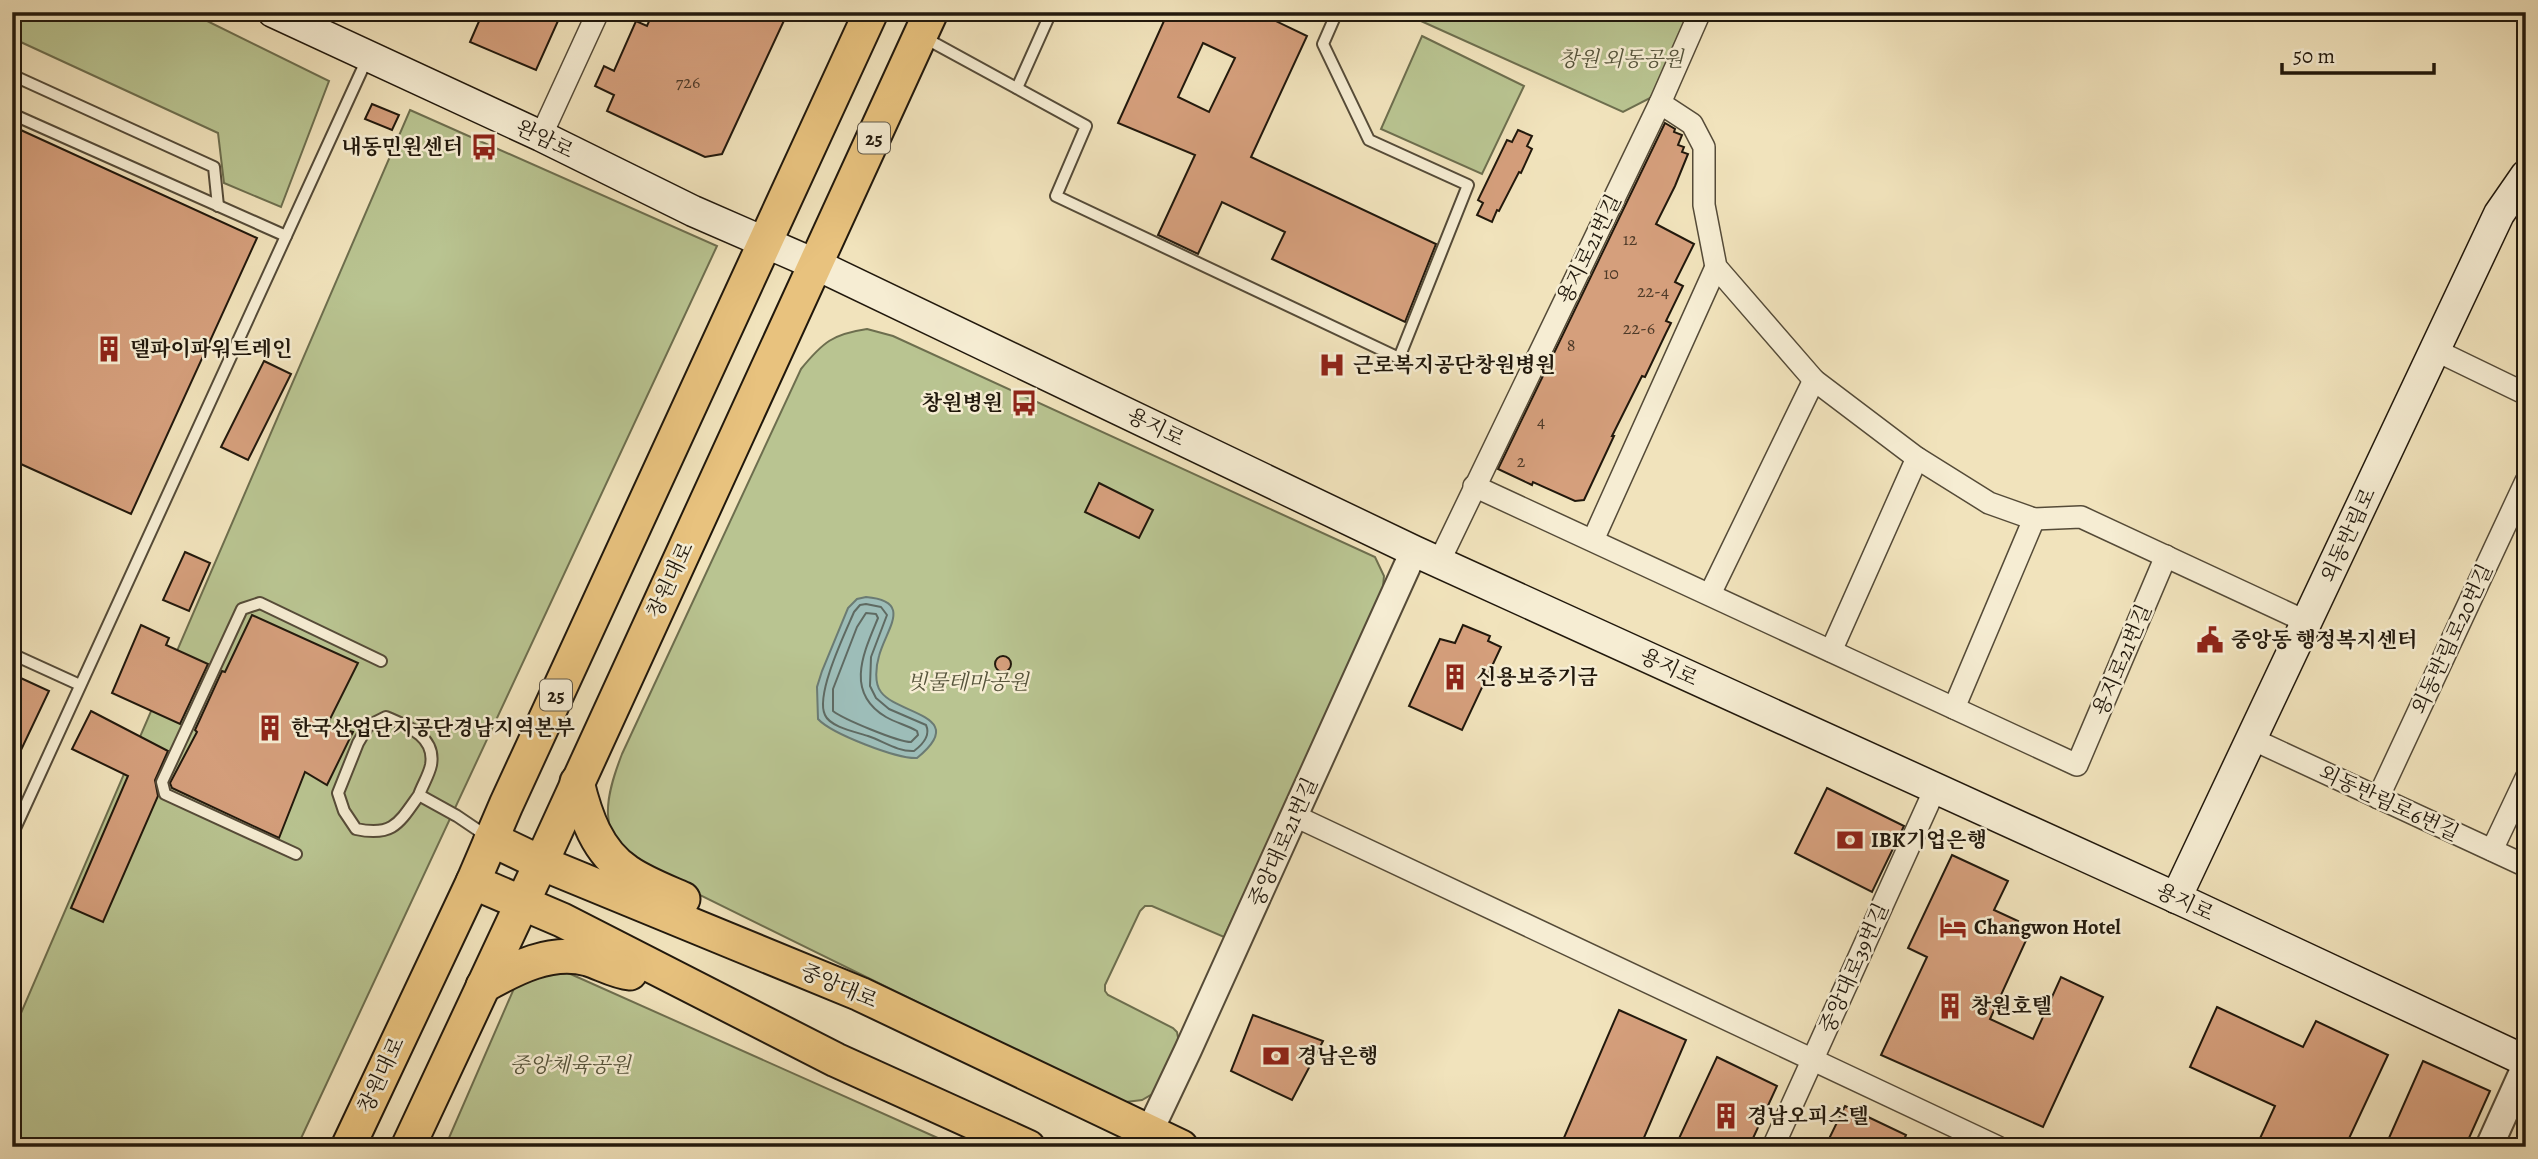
<svg xmlns="http://www.w3.org/2000/svg" width="2538" height="1159" font-family="Alegreya,'Noto Serif KR',serif">
  <style>
    .green { fill: #b9c491; stroke: #6d6e4e; stroke-width: 2 }
    .water { fill: #9dbdb8; stroke: #6b7b73; stroke-width: 2 }
    .lines { fill: none; stroke-linecap: round; stroke-linejoin: round }
    .shore { stroke: #5f6a62; stroke-width: 2 }
    .building { fill: #d59f7c; stroke: #21180c; stroke-width: 2; fill-rule: evenodd }
    .service-casing { stroke: #554b38; stroke-width: 14 }
    .minor-casing { stroke: #554b38; stroke-width: 24 }
    .tertiary-casing { stroke: #554b38; stroke-width: 30 }
    .secondary-casing { stroke: #21180c; stroke-width: 33 }
    .primary-casing { stroke: #21180c; stroke-width: 37 }
    .service { stroke: #f6edd3; stroke-width: 10 }
    .minor { stroke: #f6edd3; stroke-width: 21 }
    .tertiary { stroke: #f6edd3; stroke-width: 26 }
    .secondary { stroke: #f6edd3; stroke-width: 30 }
    .primary { stroke: #e8c27e; stroke-width: 33 }
    .labels { text-anchor: middle; stroke-width: 5; stroke-linejoin: round; paint-order: stroke }
    .number-label { font-size: 18px; fill: #4e3a28 }
    .shield { fill: #f6edd3; stroke: #615848; stroke-width: 2 }
    .shield-label { font-size: 19px; font-weight: bold; fill: #21180c }
    .park-label { font-size: 21px; font-style: italic; fill: #56543b; stroke: #f6edd3 }
    .street-label { font-size: 21px; fill: #21180c; stroke: #f6edd3 }
    .poi-label { font-size: 21px; font-weight: bold; fill: #21180c; stroke: #f6edd3; text-anchor: start }
  </style>
  <rect width="100%" height="100%" fill="#f1e3bc"/>
  <filter id="stains"><feTurbulence type="fractalNoise" baseFrequency=".00286" numOctaves="4"/><feColorMatrix values="0 0 0 0 .2 0 0 0 0 .09 0 0 0 0 .02 0 0 0 .5 -.17"/></filter>
  <radialGradient id="worn" r=".72"><stop offset=".6" stop-color="#630" stop-opacity="0"/><stop offset="1" stop-color="#630" stop-opacity=".3"/></radialGradient>
  <g class="green">
    <polygon points="12,12 189,12 329,81 281,207 224,183 218,133 12,38"/>
    <polygon points="1401,12 1693,12 1656,95 1623,112"/>
    <polygon points="1422,36 1524,86 1482,174 1381,129"/>
    <polygon points="410,110 717,246 297,1147 12,1147 12,1034"/>
    <path d="M867,329L893,336L1375,557L1384,576L1382,597L1224,937L1152,906H1145L1140,911L1105,985V991L1108,995L1173,1028L1177,1032L1179,1042L1154,1093L1142,1100L1126,1102L1104,1094L639,865C596,835 605,798 622,754L801,369C823,342 833,334 867,329Z"/>
    <polygon points="557,968 958,1147 445,1147 522,970"/>
  </g>
  <path class="water" d="M866,597C914,601 886,629 879,656C876,666 874,683 881,692C898,715 970,715 917,758C897,759 832,734 818,719L817,687L822,671L848,608L857,599Z"/>
  <g class="lines">
    <g class="shore">
      <path d="M866,604L881,607L887,615L871,657L870,686L876,698L889,709L926,725C931,736 922,745 914,751C898,752 883,741 868,736C856,732 830,727 825,715C815,695 845,633 854,612L860,605Z"/>
      <path d="M866,613L876,614L878,618C864,652 844,692 886,717C896,723 907,725 917,731L918,735L911,742C898,742 843,719 833,711V689L857,627Z"/>
    </g>
  </g>
  <g class="building">
    <polygon points="483,12 562,12 536,70 470,42"/>
    <polygon points="653,12 788,12 722,154 705,157 607,111 614,95 595,86 604,66 614,71 636,21 647,26"/>
    <path d="M1168,12H1257L1307,36L1251,157L1436,244L1405,322L1272,259L1285,232L1222,202L1198,254L1158,235L1195,155L1118,123ZM1203,43L1235,58L1209,112L1178,97Z"/>
    <polygon points="372,104 399,115 392,130 365,119"/>
    <polygon points="1665,123 1675,129 1674,132 1682,135 1678,145 1684,147 1682,152 1688,154 1675,186 1656,224 1694,244 1675,282 1683,286 1666,321 1671,323 1666,333 1645,377 1642,376 1612,436 1614,436 1584,500 1575,501 1533,482 1532,485 1498,469"/>
    <polygon points="12,126 257,238 131,514 12,460"/>
    <polygon points="1518,130 1532,136 1527,146 1532,149 1521,173 1519,172 1499,211 1497,210 1492,222 1477,215 1483,203 1478,200 1507,140 1512,142"/>
    <polygon points="264,361 291,374 248,460 221,447"/>
    <polygon points="1099,483 1153,510 1139,538 1085,512"/>
    <polygon points="185,552 210,563 189,611 163,600"/>
    <polygon points="252,615 358,663 327,725 353,732 327,785 305,772 279,838 172,788 170,783 197,732 195,730 222,671 225,672"/>
    <polygon points="141,625 169,638 166,645 208,664 180,724 112,693"/>
    <polygon points="1463,625 1490,636 1488,641 1501,647 1462,730 1409,706 1440,639 1455,643"/>
    <circle cx="1003" cy="664" r="8"/>
    <polygon points="12,674 49,691 12,769"/>
    <polygon points="91,711 168,751 155,780 158,796 103,922 71,908 128,776 72,749"/>
    <polygon points="1827,788 1904,826 1872,892 1795,853"/>
    <polygon points="1952,855 2008,881 1994,910 2018,921 2014,929 2028,936 1990,1019 2033,1039 2061,977 2103,997 2043,1127 1881,1055 1927,957 1908,948"/>
    <polygon points="2217,1007 2303,1047 2316,1021 2388,1055 2345,1147 2256,1147 2275,1106 2190,1067"/>
    <polygon points="1619,1010 1686,1040 1640,1147 1560,1147"/>
    <polygon points="1253,1015 1323,1041 1292,1100 1231,1071"/>
    <polygon points="1717,1057 1777,1086 1749,1147 1675,1147"/>
    <polygon points="2423,1061 2490,1091 2465,1147 2385,1147"/>
    <polygon points="1845,1106 1906,1135 1901,1147 1825,1147"/>
  </g>
  <g class="lines">
    <g class="service-casing">
      <g id="service">
        <polyline points="923,37 1086,126 1056,196 1399,358 1468,185 1369,140 1323,44 1337,12"/>
        <polyline points="12,75 214,167 218,206"/>
        <polyline points="1017,88 1051,12"/>
        <polyline points="12,114 286,236"/>
        <polyline points="12,654 80,685"/>
        <path d="M419,795C399,823 393,837 356,829L344,811L338,793L358,743L368,726L386,717C407,726 436,736 431,765C429,775 422,786 419,795L457,816L488,837"/>
        <polyline points="12,835 367,59"/>
        <polyline points="296,854 165,794 162,782 242,609 260,603 381,661"/>
      </g>
    </g>
    <g class="minor-casing">
      <g id="minor">
        <polyline points="1660,103 1700,12"/>
        <polyline points="541,136 598,12"/>
        <polyline points="2435,350 2526,394"/>
        <polyline points="1474,486 2077,765 2166,556"/>
        <polyline points="1593,540 1716,267"/>
        <polyline points="1439,562 1660,103 1692,124 1704,147 1704,205 1716,267 1814,380 1917,458 1989,503 2034,519 2081,517 2307,622"/>
        <polyline points="1710,594 1814,380"/>
        <polyline points="1831,651 1917,458"/>
        <polyline points="1954,708 2034,519"/>
        <polyline points="2252,739 2526,866"/>
        <polyline points="2378,798 2526,481"/>
        <polyline points="1295,816 1998,1147"/>
        <polyline points="2492,850 2526,778"/>
        <polyline points="1773,1147 1935,789"/>
      </g>
    </g>
    <g class="tertiary-casing">
      <g id="tertiary">
        <polyline points="1142,1147 1188,1050 1414,551"/>
        <polyline points="2489,1147 2526,1065"/>
      </g>
    </g>
    <g class="secondary-casing">
      <g id="secondary">
        <polyline points="273,12 541,136 693,211 817,265 1414,551 2192,905 2526,1061"/>
        <polyline points="2176,898 2499,214 2526,175"/>
      </g>
    </g>
    <g class="primary-casing">
      <g id="primary">
        <path d="M577,782C585,815 597,852 628,872C644,883 665,891 683,899"/>
        <polyline points="491,839 541,863 860,994 1181,1147"/>
        <polyline points="473,882 562,920 836,1060 1028,1147"/>
        <path d="M483,986C515,968 551,949 588,959C601,963 616,972 630,973"/>
        <polyline points="348,1147 473,882 506,805 871,12"/>
        <polyline points="408,1147 541,863 931,12"/>
      </g>
    </g>
    <use href="#service" class="service"/>
    <use href="#minor" class="minor"/>
    <use href="#tertiary" class="tertiary"/>
    <use href="#secondary" class="secondary"/>
    <use href="#primary" class="primary"/>
  </g>
  <defs>
    <g id="bus-bare" transform="scale(2.1)"><path d="M-5-6H5V4H4V6H2V4H-2V6H-4V4H-5ZM-3.5-4V0h7V-4ZM-3.5 1.2v1.5H-2V1.2ZM2 1.2v1.5H3.5V1.2Z" fill="#8f2418" stroke="#f6edd3" stroke-width="2.5" paint-order="stroke"/></g>
    <g id="building-bare" transform="scale(2.1)"><path d="M-4-6H4V6H1V3H-1V6H-4ZM-2.5-4.3h1.7v1.8h-1.7ZM.8-4.3h1.7v1.8H.8ZM-2.5-1h1.7V.8h-1.7ZM.8-1h1.7V.8H.8Z" fill="#8f2418" stroke="#f6edd3" stroke-width="2.5" paint-order="stroke"/></g>
    <g id="hospital-bare" transform="scale(2.1)"><path d="M-5-5h3v3.5h4V-5h3V5h-3V1.5h-4V5h-3Z" fill="#8f2418" stroke="#f6edd3" stroke-width="2.5" paint-order="stroke"/></g>
    <g id="civic-bare" transform="scale(2.1)"><path d="M-.6-6.5H3V-4.5H.6V-3L4-1V1h2V6H-6V1h2V-1L-.6-3ZM-1.2 2.5V6h2.4V2.5Z" fill="#8f2418" stroke="#f6edd3" stroke-width="2.5" paint-order="stroke"/></g>
    <g id="bank-bare" transform="scale(2.1)"><path d="M-6-4H6V4H-6ZM0-2.3a2.3 2.3 0 1 0 0 4.6a2.3 2.3 0 1 0 0-4.6Z" fill="#8f2418" stroke="#f6edd3" stroke-width="2.5" paint-order="stroke"/></g>
    <g id="hotel-bare" transform="scale(2.1)"><path d="M-6-4.5h1.5V1H6V5H4.5V3h-9V5H-6ZM-4 0a1.8 1.8 0 1 1 3.6 0ZM.5 0V-2.5h3Q6-2.5 6 0Z" fill="#8f2418" stroke="#f6edd3" stroke-width="2.5" paint-order="stroke"/></g>
  </defs>
  <g fill-rule="evenodd">
    <use href="#bus-bare" x="484" y="147"/>
    <use href="#building-bare" x="109" y="349"/>
    <use href="#hospital-bare" x="1332" y="365"/>
    <use href="#bus-bare" x="1024" y="403"/>
    <use href="#civic-bare" x="2210" y="640"/>
    <use href="#building-bare" x="1455" y="677"/>
    <use href="#building-bare" x="270" y="728"/>
    <use href="#bank-bare" x="1850" y="840"/>
    <use href="#hotel-bare" x="1953" y="927"/>
    <use href="#building-bare" x="1950" y="1006"/>
    <use href="#bank-bare" x="1276" y="1056"/>
    <use href="#building-bare" x="1726" y="1116"/>
  </g>
  <g class="labels">
    <g class="number-label">
      <text x="688" y="88">726</text>
      <text x="1630" y="245">12</text>
      <text x="1611" y="279">10</text>
      <text x="1653" y="297">22-4</text>
      <text x="1639" y="334">22-6</text>
      <text x="1571" y="351">8</text>
      <text x="1541" y="427">4</text>
      <text x="1521" y="467">2</text>
    </g>
    <g class="shield">
      <rect x="858" y="122.5" width="32" height="31" rx="5"/>
      <rect x="540" y="679.5" width="32" height="31" rx="5"/>
    </g>
    <g class="shield-label">
      <text x="874" y="145">25</text>
      <text x="556" y="702">25</text>
    </g>
    <g class="park-label">
      <text x="1621" y="66">창원 외동공원</text>
      <text x="968" y="689">빗물테마공원</text>
      <text x="570" y="1072">중앙체육공원</text>
    </g>
    <g class="street-label">
      <text transform="translate(545 139) rotate(26)" y="7">완암로</text>
      <text transform="translate(1589 249) rotate(-64)" y="7">용지로21번길</text>
      <text transform="translate(1156 427) rotate(26)" y="7">용지로</text>
      <text transform="translate(2348 535) rotate(-65)" y="7">외동반림로</text>
      <text transform="translate(670 580) rotate(-65)" y="7">창원대로</text>
      <text transform="translate(2452 639) rotate(-65)" y="7">외동반림로20번길</text>
      <text transform="translate(2122 660) rotate(-67)" y="7">용지로21번길</text>
      <text transform="translate(1669 667) rotate(25)" y="7">용지로</text>
      <text transform="translate(2389 803) rotate(25)" y="7">외동반림로6번길</text>
      <text transform="translate(1283 842) rotate(-66)" y="7">중앙대로21번길</text>
      <text transform="translate(2185 902) rotate(25)" y="7">용지로</text>
      <text transform="translate(1854 968) rotate(-66)" y="7">중앙대로39번길</text>
      <text transform="translate(839 986) rotate(23)" y="7">중앙대로</text>
      <text transform="translate(381 1075) rotate(-65)" y="7">창원대로</text>
    </g>
    <g class="poi-label">
      <text x="463" y="154" text-anchor="end">내동민원센터</text>
      <text x="130" y="356">델파이파워트레인</text>
      <text x="1353" y="372">근로복지공단창원병원</text>
      <text x="1003" y="410" text-anchor="end">창원병원</text>
      <text x="2231" y="647">중앙동 행정복지센터</text>
      <text x="1476" y="684">신용보증기금</text>
      <text x="291" y="735">한국산업단지공단경남지역본부</text>
      <text x="1871" y="847">IBK기업은행</text>
      <text x="1974" y="934">Changwon Hotel</text>
      <text x="1971" y="1013">창원호텔</text>
      <text x="1297" y="1063">경남은행</text>
      <text x="1747" y="1123">경남오피스텔</text>
    </g>
  </g>
  <rect width="2538" height="1159" fill="none" stroke="#f1e3bc" stroke-width="42"/>
  <rect x="14" y="14" width="2510" height="1131" fill="none" stroke="#21180c" stroke-width="3.5"/>
  <rect x="21" y="21" width="2496" height="1117" fill="none" stroke="#21180c" stroke-width="2"/>
  <path d="M2282 63v10h152v-10" fill="none" stroke="#21180c" stroke-width="3.5"/>
  <text x="2293" y="63" font-size="21" fill="#21180c" stroke="#f6edd3" stroke-width="5" paint-order="stroke">50 m</text>
  <rect width="100%" height="100%" filter="url(#stains)"/>
  <rect width="100%" height="100%" fill="url(#worn)"/>
</svg>
